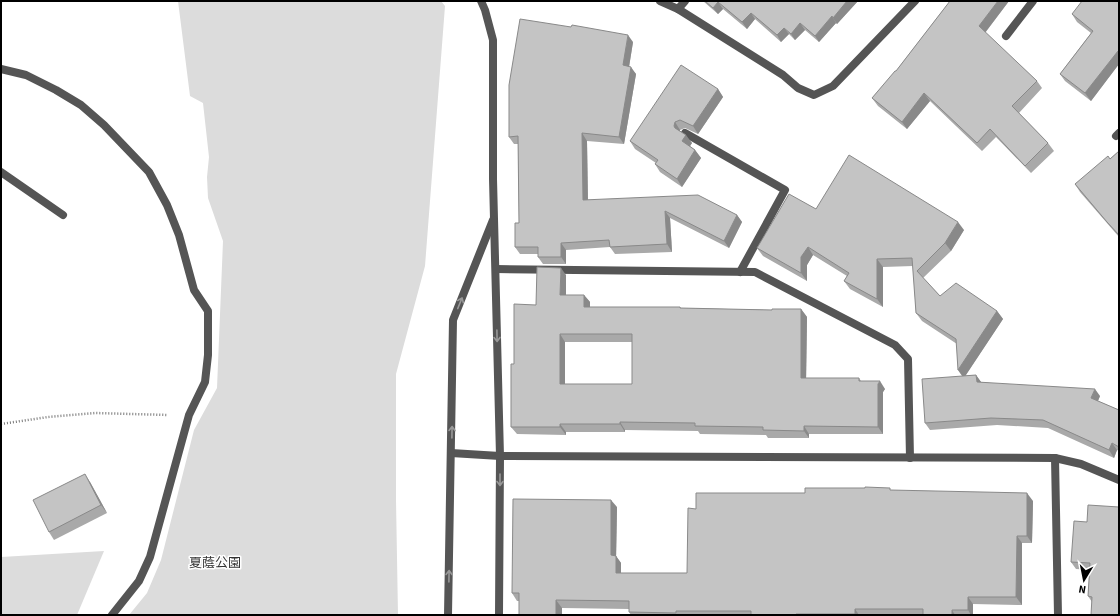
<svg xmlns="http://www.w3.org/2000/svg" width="1120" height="616" font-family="'Source Sans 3','Noto Sans JP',sans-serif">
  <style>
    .green { fill: #dcdcdc }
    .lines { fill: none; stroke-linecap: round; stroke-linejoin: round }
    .path { stroke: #777; stroke-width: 2.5; stroke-dasharray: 1 2; stroke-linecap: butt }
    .service { stroke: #555; stroke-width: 8 }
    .minor { stroke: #555; stroke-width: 8 }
    .wall { fill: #a9a9a9; fill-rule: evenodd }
    .shaded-wall { fill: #898989 }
    .building { fill: #c4c4c4; stroke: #898989; fill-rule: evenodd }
    .oneway { stroke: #999 }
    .labels { text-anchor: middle; stroke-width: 3; stroke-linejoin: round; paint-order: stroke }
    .park-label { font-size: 13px; fill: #333; stroke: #fff }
  </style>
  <rect width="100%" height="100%" fill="#fff"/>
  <g class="green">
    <polygon points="178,1 441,1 445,6 425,266 396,374 396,500 398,615 129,615 147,593 161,560 194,430 217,388 223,241 208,198 207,177 209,157 203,103 190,96"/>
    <polygon points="104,551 77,615 1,615 1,557"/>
  </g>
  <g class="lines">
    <polyline class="path" points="1,424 48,417 95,413 168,415"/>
    <g class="service">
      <polyline points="678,9 685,1"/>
      <polyline points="1006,36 1033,1"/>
      <polyline points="685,133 785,190 740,272"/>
      <polyline points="1116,136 1119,133"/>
    </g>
    <g class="minor">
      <polyline points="481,1 485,10 493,40 493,179 500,456 499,615"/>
      <polyline points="660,1 678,9 783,75 798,88 814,95 833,86 915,1"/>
      <polyline points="1,69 26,75 56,90 81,105 104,125 149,172 167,205 179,235 194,290 208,311 208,355 205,382 189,415 150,557 139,581 112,615"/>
      <polyline points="1,172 63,215"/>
      <polyline points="496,269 755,272 895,345 908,359 910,458"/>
      <polyline points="451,453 500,456 1055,458 1081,464 1119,480"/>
      <polyline points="1055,458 1058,615"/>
      <polyline points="448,615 453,320 493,220"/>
    </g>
  </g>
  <g class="wall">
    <polygon points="703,1 858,1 837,24 836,23 819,42 805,30 795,40 789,34 781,42 755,19 747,29 723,9 718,14"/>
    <polygon points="950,1 1009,1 985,33 1037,81 1042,88 1019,113 1048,143 1054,151 1031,173 996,137 982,151 930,101 907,129 878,106 872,98 896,71"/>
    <polygon points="1119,1 1119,64 1091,101 1065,81 1060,74 1091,33 1077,22 1072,14"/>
    <polygon points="633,42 629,67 636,74 624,144 587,141 588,200 737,215 742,222 729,248 670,218 672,252 615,254 610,247 566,250 566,264 543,264 538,257 538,254 520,254 515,247 519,223 518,144 514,144 509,137"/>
    <polygon points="718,89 723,97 698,134 685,128 680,130 680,132 692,143 690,146 695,150 701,158 682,187 660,172 655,164 656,163 635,149 630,141"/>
    <polygon points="1119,151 1119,237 1113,230 1080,192 1075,184 1110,159"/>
    <polygon points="816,209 964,230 951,251 923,278 940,296 997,311 1003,319 965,376 976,375 981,382 1100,396 1098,401 1119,410 1119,451 1117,450 1114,458 1048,428 997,425 930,430 925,423 962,376 958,370 957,344 922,321 916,313 913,266 883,267 883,307 850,289 844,281 847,276 813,255 807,265 807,281 763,256 757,248"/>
    <path d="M566,275V295H584L590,302V307H680L681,308L772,310L801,309L807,317L806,378H859L861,381L885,389L883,392V434H809V438H768L766,435L700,434L698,431L625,430V432H566V435L517,434L511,427L514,364L536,305ZM565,342H632V384H565Z"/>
    <polygon points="90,482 107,513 54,540 49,532"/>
    <polygon points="891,490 1033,501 1032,543 1022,543 1022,605 973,604 973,615 631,615 629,612 629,609 562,608 562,615 519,615 519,601 517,601 512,593 617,507 616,556 621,563 621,573 687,573 696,509 805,493"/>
    <polygon points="1119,507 1092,602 1088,596 1090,570 1076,569 1071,562 1087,522"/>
  </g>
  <g class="shaded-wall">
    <polygon points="847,1 858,1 837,24 833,18"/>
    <polygon points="998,1 1009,1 984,34 979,26"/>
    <polygon points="718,2 723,9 718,14 713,8"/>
    <polygon points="751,13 755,19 747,29 742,22"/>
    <polygon points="832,16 836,23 819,42 815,36"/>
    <polygon points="800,23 805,30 795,40 791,34"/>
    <polygon points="784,28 789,34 781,42 777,35"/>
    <polygon points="628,35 633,42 628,73 623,65"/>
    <polygon points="1118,51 1119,53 1119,64 1091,101 1085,93"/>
    <polygon points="631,67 636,74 624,144 619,137"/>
    <polygon points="718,89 723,97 698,134 693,126"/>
    <polygon points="924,93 930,101 907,129 902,122"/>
    <polygon points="675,122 680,130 680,133 675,128 674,126"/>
    <polygon points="582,133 587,141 588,207 583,200"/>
    <polygon points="686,135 692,143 688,149 682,141"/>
    <polygon points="695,150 701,158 682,187 677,179"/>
    <polygon points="665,211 670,218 672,252 667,244"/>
    <polygon points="737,215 742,222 729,248 724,241"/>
    <polygon points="958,222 964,230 951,251 945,243"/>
    <polygon points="561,243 566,250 566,264 561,257"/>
    <polygon points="808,247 813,255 807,265 807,281 801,273 801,257"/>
    <polygon points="877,259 883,267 883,307 877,299"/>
    <polygon points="561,268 566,275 566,302 560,295"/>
    <polygon points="584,295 590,302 590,314 584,307"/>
    <polygon points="801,309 807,317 806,386 801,378"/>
    <polygon points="997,311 1003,319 964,378 958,370"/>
    <polygon points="560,334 565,342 565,391 560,384"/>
    <polygon points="976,375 981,382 977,382"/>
    <polygon points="880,381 885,389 883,392 883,434 878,427 878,384"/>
    <polygon points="1095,389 1100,396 1096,405 1091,398"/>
    <polygon points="620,422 625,430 625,432 620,424"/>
    <polygon points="560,424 566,432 566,435 560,427"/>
    <polygon points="804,426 809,434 809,438 804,431"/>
    <polygon points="1112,443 1117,450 1114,458 1109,450"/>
    <polygon points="85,474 90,482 107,513 101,505"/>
    <polygon points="1027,493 1033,501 1032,543 1027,536"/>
    <polygon points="611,500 617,507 616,563 611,555"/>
    <polygon points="1017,536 1022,543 1022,605 1016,597"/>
    <polygon points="616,556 621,563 621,580 616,573"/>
    <polygon points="968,597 973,604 973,615 971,615 968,610"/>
    <polygon points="556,600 562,608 562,615 556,615"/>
    <polygon points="855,609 859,615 855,615"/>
    <polygon points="952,610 955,615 952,615"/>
  </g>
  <g class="building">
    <polygon points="705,1 847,1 833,18 832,16 815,36 800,23 791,34 784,28 777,35 751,13 742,22 718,2 713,8"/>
    <polygon points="950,1 998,1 979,26 1037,81 1012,106 1048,143 1025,166 990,129 977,143 924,93 902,122 872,98 895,71 896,71"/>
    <polygon points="1082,1 1119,1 1119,52 1118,51 1085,93 1060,74 1093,31 1072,14"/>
    <polygon points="520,19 571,27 572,25 628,35 623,65 631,67 619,137 582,133 583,200 698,195 737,215 724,241 665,211 667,244 610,247 609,240 561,243 561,257 538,257 538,247 515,247 515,223 519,223 518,136 509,137 509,85"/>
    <polygon points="681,65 718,89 693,126 680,120 675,122 674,126 675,128 686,135 682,141 695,150 677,179 655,164 658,160 630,141"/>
    <polygon points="1119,151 1119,235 1107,222 1075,184 1108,156 1110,159"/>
    <polygon points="849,155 958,222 945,243 917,271 940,296 956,283 997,311 958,370 956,339 916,313 912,258 877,259 877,299 844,281 849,273 808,247 801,257 801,273 757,248 789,194 816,209"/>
    <path d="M537,267L561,268L560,295H584V307H680V308L772,310V309H801V378H859V381H880L878,384V427L804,426V431L763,430V427L695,426V423L620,422V424H560V427H511V364H514V304L536,305ZM560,334H632V384H560Z"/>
    <polygon points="976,375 977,382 1095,389 1091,398 1119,410 1119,447 1112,443 1109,450 1043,420 991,418 925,423 922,379"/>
    <polygon points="85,474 101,505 49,532 33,500"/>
    <polygon points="865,487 890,488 890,490 1027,493 1027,536 1017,536 1016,597 968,597 968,610 952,610 952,615 923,615 923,609 855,609 855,614 796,614 796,615 751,615 751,611 676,611 676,613 629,612 629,601 556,600 556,615 519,615 519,593 512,593 513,499 611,500 611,555 616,556 616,573 687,573 688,508 696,509 696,493 805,493 805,488 865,488"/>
    <polygon points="1088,505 1119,507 1119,615 1091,615 1092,597 1088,596 1090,563 1071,562 1074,521 1087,522"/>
  </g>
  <defs><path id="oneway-shaft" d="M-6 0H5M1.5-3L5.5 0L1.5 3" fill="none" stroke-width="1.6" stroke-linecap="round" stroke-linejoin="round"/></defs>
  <g class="oneway">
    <use href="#oneway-shaft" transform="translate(460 303) rotate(-68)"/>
    <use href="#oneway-shaft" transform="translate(497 336) rotate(89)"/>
    <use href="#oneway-shaft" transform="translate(452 432) rotate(-89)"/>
    <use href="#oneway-shaft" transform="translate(500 480) rotate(90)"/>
    <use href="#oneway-shaft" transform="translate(449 576) rotate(-89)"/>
  </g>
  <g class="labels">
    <g class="park-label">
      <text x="215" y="567">夏蔭公園</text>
    </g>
  </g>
  <rect width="1120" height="616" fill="none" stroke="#000000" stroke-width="4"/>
  <g transform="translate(1084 580) rotate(190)" stroke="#ffffff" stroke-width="3" paint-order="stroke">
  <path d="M0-3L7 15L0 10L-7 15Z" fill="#000000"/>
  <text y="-6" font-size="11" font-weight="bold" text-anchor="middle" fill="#000000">N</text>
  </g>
</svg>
